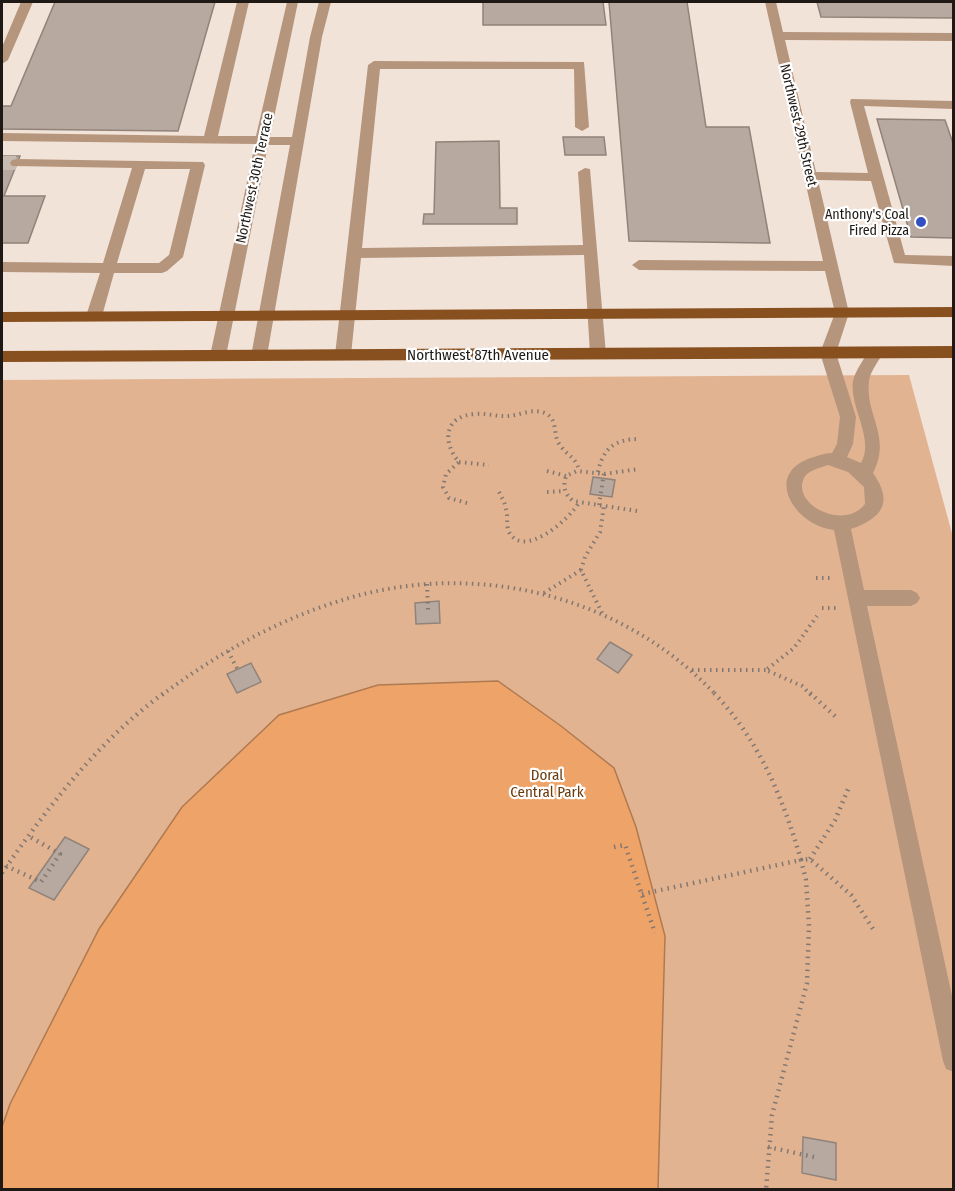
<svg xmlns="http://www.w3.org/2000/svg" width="955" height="1191" font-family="'Fira Sans Condensed',sans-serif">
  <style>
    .green { fill: #e2b391 }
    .water { fill: #eea369; stroke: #b07a50; stroke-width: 1.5 }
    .building { fill: #b7a99f; stroke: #91837a; stroke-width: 1.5 }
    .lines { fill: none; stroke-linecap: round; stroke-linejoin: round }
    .minor-tunnel { stroke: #c8bbb2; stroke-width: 14; stroke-dasharray: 14 7; stroke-linecap: butt }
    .path-far1 { stroke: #827871; stroke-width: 4; stroke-dasharray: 1.5 4.5; stroke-linecap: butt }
    .path { stroke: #827871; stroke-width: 4.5; stroke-dasharray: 1.5 5; stroke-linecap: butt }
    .minor { fill: #b6957d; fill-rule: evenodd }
    .major { fill: #89501f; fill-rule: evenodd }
    .poi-dot { fill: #3250c1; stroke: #fff; stroke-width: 2 }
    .labels { text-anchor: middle; stroke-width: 4.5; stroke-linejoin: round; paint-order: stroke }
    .far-street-label { font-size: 14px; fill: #1e1915; stroke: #fff }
    .far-poi-label { font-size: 14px; fill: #1e1915; stroke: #fff; text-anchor: end }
    .street-label { font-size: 15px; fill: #1e1915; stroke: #fff }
    .park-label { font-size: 15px; fill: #6b3b0e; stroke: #fff }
  </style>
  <rect width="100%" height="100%" fill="#f2e3d9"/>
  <polygon class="green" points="909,375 953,537 953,1189 2,1189 2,380"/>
  <polygon class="water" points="498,681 561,726 614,768 636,827 665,936 658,1189 2,1189 2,1127 10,1104 99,929 182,807 279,715 378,685"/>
  <g class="building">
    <polygon points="55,2 215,2 178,131 2,129 2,106 11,106"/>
    <polygon points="483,2 603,2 606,25 483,25"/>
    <polygon points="609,2 687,2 706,127 749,127 770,243 629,241"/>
    <polygon points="817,2 954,2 954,18 821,17"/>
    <polygon points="877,119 945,120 954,146 954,238 911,237"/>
    <polygon points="563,137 604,137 606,155 565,155"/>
    <polygon points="499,141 500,208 517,208 517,224 423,224 424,214 434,214 436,142"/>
    <polygon points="2,156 20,156 4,196 45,196 28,243 2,243"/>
    <polygon points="593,477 615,480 612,497 590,494"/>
    <polygon points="439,601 440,623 416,624 415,603"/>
    <polygon points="610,642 632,655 618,673 597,659"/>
    <polygon points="251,663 261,682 237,693 227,674"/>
    <polygon points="65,837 89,849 54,900 29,888"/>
    <polygon points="803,1137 836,1143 836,1180 802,1173"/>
  </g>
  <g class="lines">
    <polyline class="minor-tunnel" points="2,163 17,163"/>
    <g class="path-far1">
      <polyline points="459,462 489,465"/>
      <polyline points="547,471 566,476"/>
      <path d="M598,472C603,448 615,439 640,439"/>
      <path d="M499,492C502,498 505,503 506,509C508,516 506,526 509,532C524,560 571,518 579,502"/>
      <polyline points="547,492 564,491"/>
      <path d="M467,503L449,498L443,487L446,474L459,462C441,441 445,415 476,414C487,413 498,417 509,416C520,415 533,408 545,413C559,420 552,435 560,445C566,455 576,457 579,470"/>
      <polyline points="599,505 604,473"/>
      <path d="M637,511L573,501C564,493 563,487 566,476L577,471L604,474L639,469"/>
      <polyline points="581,570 585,557 600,532 604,506"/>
      <polyline points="816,578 831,578"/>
      <polyline points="427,584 428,611"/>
      <polyline points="544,593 581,570 602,613"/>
      <polyline points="822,608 836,608"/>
      <polyline points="228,651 239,672"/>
      <polyline points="692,670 766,670"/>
      <path d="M162,695C222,650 288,614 360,595C487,562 626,599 716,695"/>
      <polyline points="811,695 802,686 766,670 794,648 817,616"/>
    </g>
    <g class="path">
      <path d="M714,693C759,740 783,798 801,860L810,859L851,895L875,932"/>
      <polyline points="810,693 836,717"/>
      <polyline points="614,847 625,845 655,933"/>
      <polyline points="810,859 835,820 849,787"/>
      <polyline points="6,866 41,882 60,854 27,835"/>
      <path d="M2,873C48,807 98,741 164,693"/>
      <polyline points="642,894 801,860 806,880 809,926 807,983 772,1115 766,1190"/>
      <polyline points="768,1147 814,1157"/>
    </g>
    <g class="minor">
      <polygon points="21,2 33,2 8,60 2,64 2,47"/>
      <polygon points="237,2 249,2 218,136 256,136 287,2 298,2 270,137 292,137 310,37 319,2 331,2 322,37 267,356 264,360 254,360 251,356 290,145 268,145 226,356 223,360 213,360 210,356 255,144 2,141 2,133 204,136"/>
      <path d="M765,2H776L783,32L954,33V41L785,40L816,172L868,173L850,102L851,99L954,101V109L864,106L905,255L954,256V266L894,263L871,181L818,180L849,313L836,353L856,417L853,444L847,457L861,463C875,439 849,407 853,381C855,371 865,357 871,348H881L884,352C879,360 870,372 869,381C865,416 892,436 873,473C894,503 882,518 851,529L864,590H911L917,593L920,598L917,603L911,606H867L954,1005V1072L946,1069L943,1061L834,530C794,526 761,472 814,457C820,455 826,453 832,453L837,444L840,417L820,353L835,313L825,271L639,270L632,265L639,260L823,261ZM828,465L848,472L864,487L865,504C845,531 791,505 804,478C808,470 820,468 828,465Z"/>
      <polygon points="374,61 584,62 589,127 582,131 575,127 574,69 380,69 362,248 583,245 578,172 585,168 590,169 606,354 603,358 593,358 590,354 584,255 361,258 351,355 348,359 338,359 335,355 368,65"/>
      <path d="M17,159L203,162L205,165L183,257L167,271L162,273H114L102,316L94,321L86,316L100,273L2,272V262L103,263L132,168L12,166L10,163L12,160ZM145,169H190L169,255L159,263H117Z"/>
    </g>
    <g class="major">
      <polygon points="954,307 954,317 2,322 2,312"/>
      <polygon points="954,346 954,358 2,362 2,351"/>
    </g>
  </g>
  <circle class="poi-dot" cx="921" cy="222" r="6"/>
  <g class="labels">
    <g class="far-street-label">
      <text transform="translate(799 125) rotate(77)" y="5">Northwest 29th Street</text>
      <text transform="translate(254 178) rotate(-78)" y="5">Northwest 30th Terrace</text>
    </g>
    <g class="far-poi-label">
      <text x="909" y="219">Anthony's Coal<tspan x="909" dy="16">Fired Pizza</tspan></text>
    </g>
    <g class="street-label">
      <text x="478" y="360">Northwest 87th Avenue</text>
    </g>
    <g class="park-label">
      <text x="547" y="780">Doral<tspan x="547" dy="17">Central Park</tspan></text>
    </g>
  </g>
  <rect width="955" height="1191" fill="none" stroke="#1e1915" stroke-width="6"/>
</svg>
